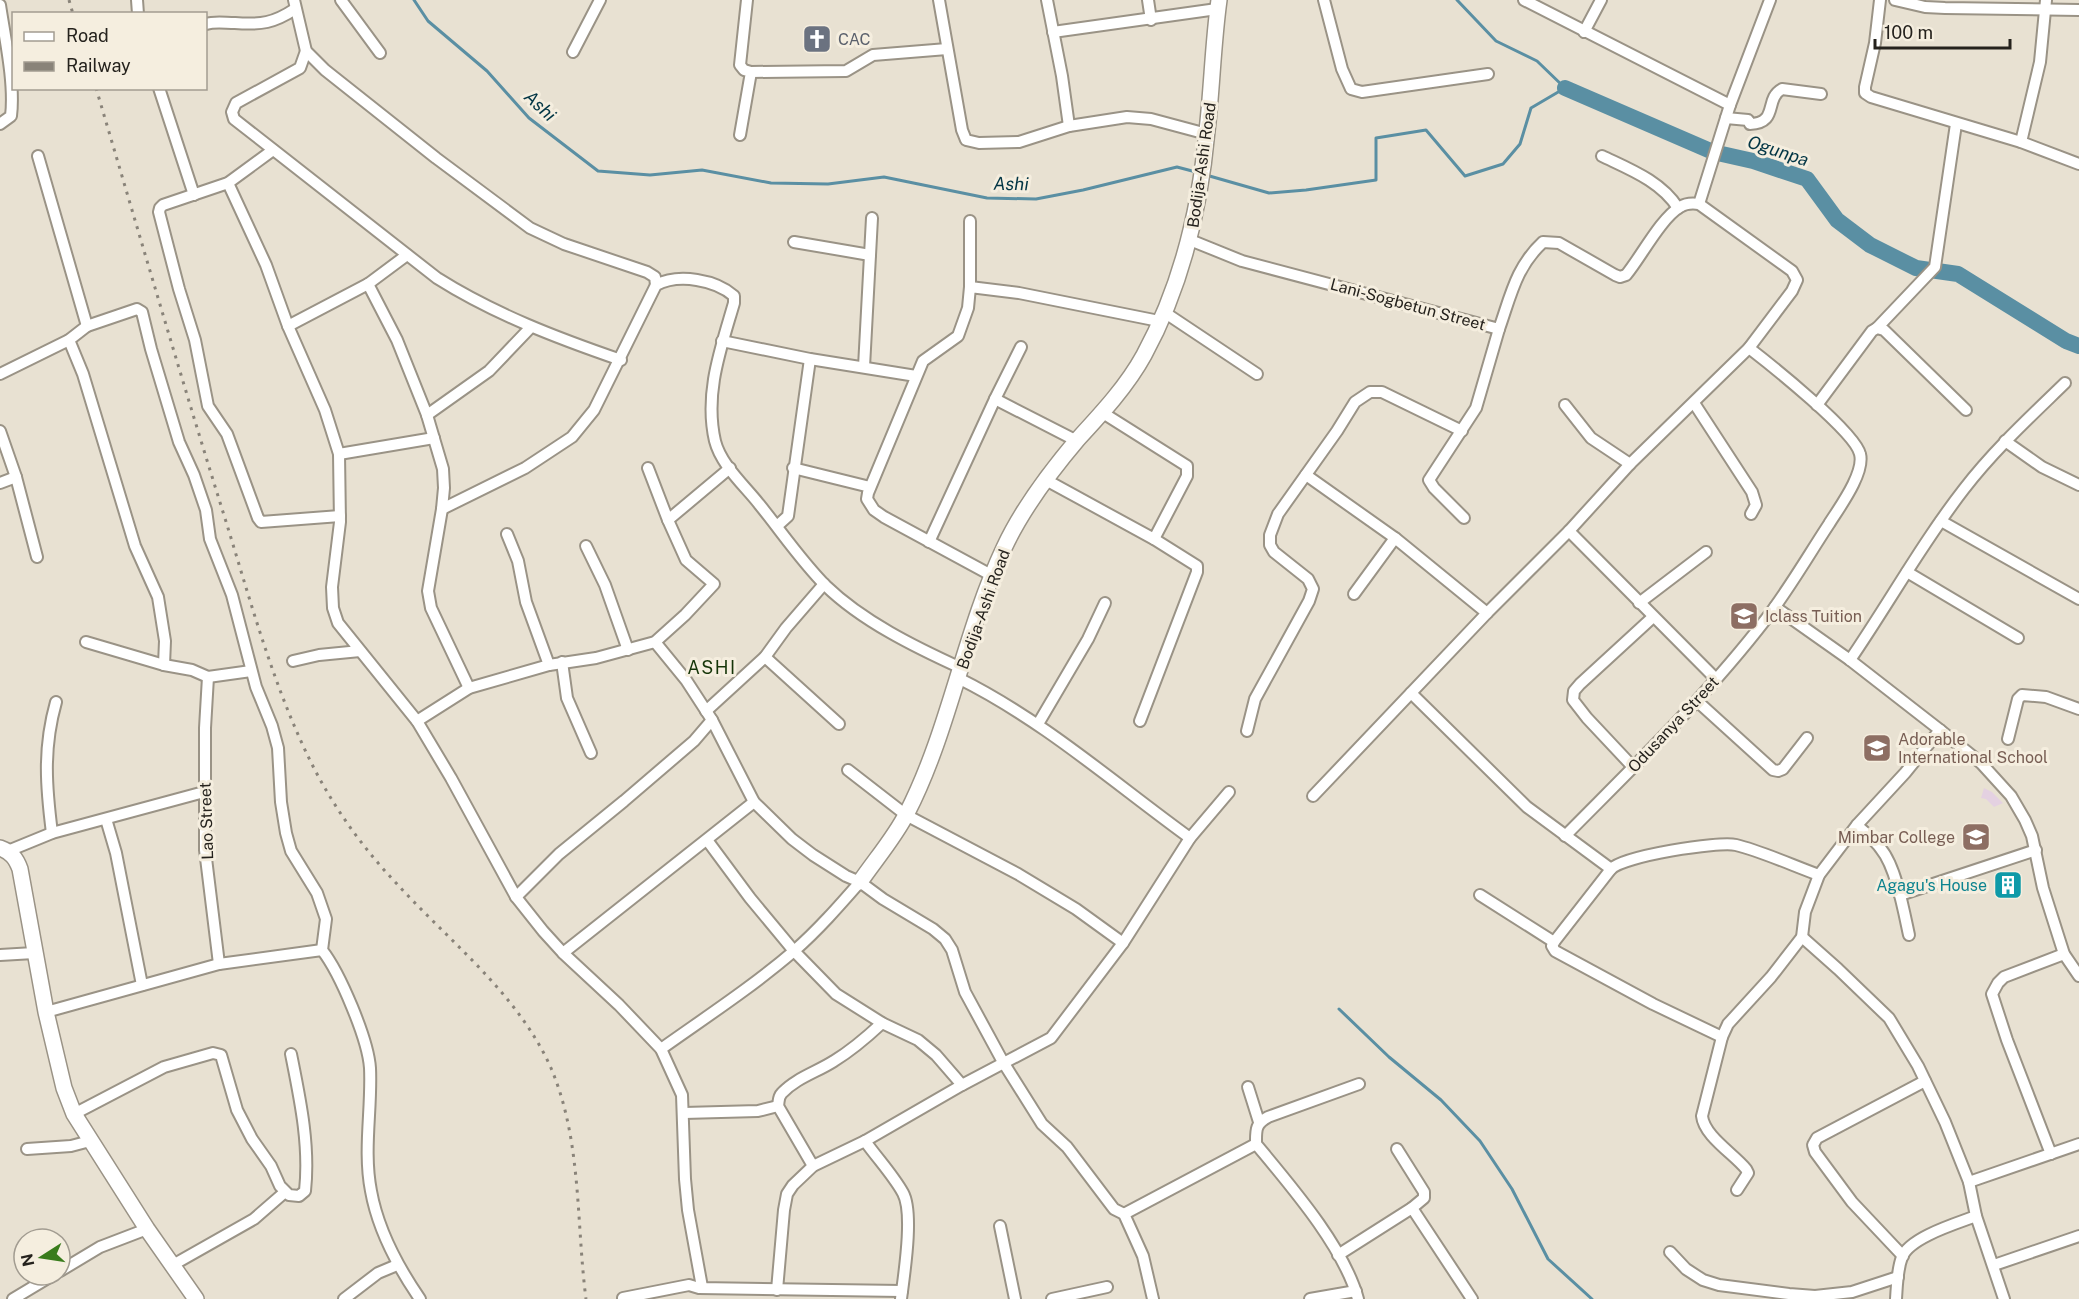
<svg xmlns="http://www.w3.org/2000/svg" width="2079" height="1299" font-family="'Public Sans',sans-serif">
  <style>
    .commercial { fill: #e4d1e1 }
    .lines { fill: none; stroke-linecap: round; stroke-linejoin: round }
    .stream { stroke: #5a8fa3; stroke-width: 3 }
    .river { stroke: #5a8fa3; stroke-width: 16 }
    .street-casing { stroke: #9a9386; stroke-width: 14 }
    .secondary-casing { stroke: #9a9386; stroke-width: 18 }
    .street { stroke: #fff; stroke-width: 10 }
    .secondary { stroke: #fff; stroke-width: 15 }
    .rail { stroke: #898379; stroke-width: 3; stroke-dasharray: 3 6; stroke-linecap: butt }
    .labels { text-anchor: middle; stroke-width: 6; stroke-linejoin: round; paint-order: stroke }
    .worship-label { font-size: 16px; fill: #5b616d; stroke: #f5eedf; text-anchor: start }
    .street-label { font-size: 16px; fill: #25221d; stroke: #f5eedf }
    .education-label { font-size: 16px; fill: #785e54; stroke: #f5eedf; text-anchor: start }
    .culture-label { font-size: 16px; fill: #0d838f; stroke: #f5eedf; text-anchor: end }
    .water-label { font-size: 18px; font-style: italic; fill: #033645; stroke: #f5eedf }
    .neighbourhood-label { font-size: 18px; letter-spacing: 1.5px; fill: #153508; stroke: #f5eedf }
  </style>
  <rect width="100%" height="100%" fill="#e8e1d2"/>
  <polygon class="commercial" points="1984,788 1992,792 2003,803 1994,807 1986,799 1981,798"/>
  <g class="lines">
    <g class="stream">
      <polyline points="414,0 428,21 487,71 529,118 598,171 650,175 702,170 771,183 828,184 884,177 987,198 1036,199 1083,190 1177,167 1196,172"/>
      <polyline points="1206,175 1269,193 1306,190 1376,180 1376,138 1426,130 1465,176 1503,164 1520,144 1531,108 1565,88 1537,61 1496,41 1457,0"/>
      <polyline points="1339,1009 1389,1057 1441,1100 1480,1141 1512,1189 1548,1259 1592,1299"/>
    </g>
    <polyline class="river" points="1565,88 1713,152 1753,161 1807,179 1837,220 1870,245 1916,268 1958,274 2066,341 2079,346"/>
    <g class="street-casing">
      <g id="street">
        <polyline points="137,0 138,14"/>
        <polyline points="294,0 306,51 325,70 436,158 530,228 564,244 647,272 655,277 656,285"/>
        <polyline points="341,0 380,53"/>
        <polyline points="939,0 962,130 966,140 979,143 1019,142 1069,126 1127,117 1151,119 1207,134"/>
        <polyline points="1047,0 1062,76 1069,126"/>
        <polyline points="1148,0 1151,20"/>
        <polyline points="1324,0 1342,69 1351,89 1362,92 1488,74"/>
        <polyline points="1524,0 1730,105"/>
        <polyline points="1880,0 1875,43 1865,87 1865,93 1871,97 2021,142 2079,164"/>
        <polyline points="1895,0 1925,7 1945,8 2079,10"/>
        <path d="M0,5C5,38 15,84 11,116L0,124"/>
        <path d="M206,24C215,21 225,23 235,23C261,25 274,23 295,9"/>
        <polyline points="1053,32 1217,9"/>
        <polyline points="1584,32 1601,0"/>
        <path d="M306,51L300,68L236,103L232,112L234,119L437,278C494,314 557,338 621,360"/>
        <polyline points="573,52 600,0"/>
        <polyline points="751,72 846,71 873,55 947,49"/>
        <polyline points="159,88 194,195"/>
        <path d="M1726,118L1748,120L1750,124C1779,123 1764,99 1782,89L1821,94"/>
        <polyline points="740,135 751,72 744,70 740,65 747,0"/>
        <polyline points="2021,142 2040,62 2046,0"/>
        <polyline points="273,150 228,183 163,205 160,208 159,212 179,289 195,340 208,406 227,434 258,518 261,522 340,516"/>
        <polyline points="38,156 87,326"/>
        <path d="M1602,156C1629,169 1661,181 1678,208"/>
        <polyline points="228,183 266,265 288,326 325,410 339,454 340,522 332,587 333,608 338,623 417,721 451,778 516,897 543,931 563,953 619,1005 661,1049 682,1095 685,1179 688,1210 702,1287"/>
        <polyline points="1699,204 1730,105 1770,0"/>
        <path d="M1190,240L1242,261L1499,329C1511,295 1516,267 1543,242L1559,243L1615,275L1620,277L1626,275C1641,257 1661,218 1680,207C1686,203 1692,203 1699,204L1792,271L1797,280L1792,291L1749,348L1630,464L1569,531L1487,613L1313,796"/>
        <polyline points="794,242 870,255"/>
        <polyline points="368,284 397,340 427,415 443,469 444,488 442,509 428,591 431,608 469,688"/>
        <polyline points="970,287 970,221"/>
        <polyline points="1164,312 1257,374"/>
        <polyline points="288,326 368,284 407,255"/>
        <polyline points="1877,328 1935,267 1956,124"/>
        <polyline points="69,340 83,374 135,546 158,597 165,641 164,665"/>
        <polyline points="722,341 810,359 916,376"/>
        <polyline points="864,367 872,218"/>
        <path d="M0,374L69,340L87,326L137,309L142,312L151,349L179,442L194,475L206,510L210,539L232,595L256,687L272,726L278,748L281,802L286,833L291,851L317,893L326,919L322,950C340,973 368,1039 370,1068C372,1109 363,1150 371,1191C378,1230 398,1267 420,1299"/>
        <polyline points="995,399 1077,441"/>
        <polyline points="1694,403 1752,492 1756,505 1751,514"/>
        <polyline points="1565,405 1591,438 1630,464"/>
        <polyline points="1817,405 1872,331 1877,328 1884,330 1966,410"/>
        <polyline points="1103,413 1187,466 1187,476 1154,539"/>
        <polyline points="427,415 489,371 531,327"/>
        <polyline points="0,431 16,477 37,557"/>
        <polyline points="2005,441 2042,467 2079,485"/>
        <polyline points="339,454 434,438"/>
        <polyline points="793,468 870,487"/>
        <polyline points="1306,475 1395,538 1487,613"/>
        <polyline points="1046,480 1154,539 1197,566 1197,572 1140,721"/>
        <polyline points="0,483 16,477"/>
        <path d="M442,509L525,468L572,437L594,410L656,285C679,273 716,280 734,296V303C721,348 704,393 715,441C721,465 745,486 759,504C781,531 801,561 826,586C862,621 915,647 961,668"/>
        <polyline points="1464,518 1434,488 1429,480 1476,408 1499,329"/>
        <polyline points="668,520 730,468"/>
        <polyline points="1941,521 2079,599"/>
        <polyline points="777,526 788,516 810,359"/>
        <polyline points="1569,531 1716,679"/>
        <polyline points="507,534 518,561 526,602 549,665"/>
        <polyline points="929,542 995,399 1021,347"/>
        <polyline points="586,546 605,585 628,650"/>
        <polyline points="1907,572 2018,638"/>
        <polyline points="991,575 884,517 874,510 867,499 868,493 923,361 958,336 968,308 970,287 1019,293 1159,321"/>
        <polyline points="1354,594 1395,538"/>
        <polyline points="1639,603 1706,552"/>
        <polyline points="1775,607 1850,660 1940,730 1981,763 2011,796 2025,820 2032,836 2043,888 2064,954 2079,976"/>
        <polyline points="86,642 164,665 192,670 208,677 251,671"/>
        <polyline points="655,642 686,680 712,720 754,802 792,839 813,855 846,876 860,882 883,899 933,929 945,939 952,950 965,992 1003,1062 1042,1124 1067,1147 1114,1209 1124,1214 1143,1256 1153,1299"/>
        <polyline points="765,657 839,724"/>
        <path d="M1850,660C1889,603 1922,543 1964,489C1994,450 2030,417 2065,383"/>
        <polyline points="293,661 319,655 360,651"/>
        <polyline points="562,662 567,698 591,753"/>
        <polyline points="208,677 205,728 205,850 219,964"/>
        <path d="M958,678C1043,720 1114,783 1190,838"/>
        <path d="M1411,693L1527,807L1611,869C1623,856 1718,841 1736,845C1761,851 1794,866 1819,875"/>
        <polyline points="1697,701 1773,770 1778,771 1783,769 1807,738"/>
        <polyline points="706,711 765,657 786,628 824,584"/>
        <polyline points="417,721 469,688 549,665 596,658 655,642 685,615 714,584 686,560 668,520 648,468"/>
        <polyline points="1038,724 1088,639 1105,603"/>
        <polyline points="1247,731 1255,699 1309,601 1313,589 1308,579 1274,552 1270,545 1270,535 1278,514 1337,431 1355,402 1370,392 1382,392 1462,431"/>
        <polyline points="2008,739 2018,699 2022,695 2046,697 2079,709"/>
        <polyline points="1633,767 1587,718 1573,700 1574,691 1580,684 1653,617"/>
        <polyline points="848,770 906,815 1018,874 1076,909 1123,943"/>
        <polyline points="106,819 116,853 142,985"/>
        <path d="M1857,825C1865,833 1875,840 1881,849C1896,867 1904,912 1909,935"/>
        <path d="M52,833C46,786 43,748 56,702"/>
        <path d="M1565,836C1634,766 1706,697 1766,619C1789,589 1808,556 1829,524C1839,508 1865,473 1860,454C1855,432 1771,365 1749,348"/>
        <polyline points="707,840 750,898 794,951 836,994 882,1023 918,1040 936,1055 962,1085"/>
        <polyline points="8,851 52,833 204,792"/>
        <polyline points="1611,869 1554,942 1552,946 1555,951 1653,1004 1722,1037"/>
        <polyline points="1480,895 1554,942"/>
        <polyline points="1900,895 2036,850"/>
        <polyline points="516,897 559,854 624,801 694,741 712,720"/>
        <polyline points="1802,937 1838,969 1889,1018 1918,1066 1945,1122 1969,1182 1976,1216 2004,1299"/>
        <polyline points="563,953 754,802"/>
        <polyline points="0,955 34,953"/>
        <polyline points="46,1012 219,964 322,950"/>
        <path d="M661,1049C706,1017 752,987 794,951C818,930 839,906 860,882"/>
        <polyline points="1248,1087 1259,1122"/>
        <polyline points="684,1113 758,1111 778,1106"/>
        <path d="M74,1114L164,1067L213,1053L221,1055L237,1110L252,1139L271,1166L280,1186L289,1195L299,1196L305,1191C310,1145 300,1099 291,1054"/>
        <path d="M865,1141C877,1158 893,1175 903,1193C914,1213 904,1275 901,1299"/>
        <path d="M1256,1144C1290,1185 1344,1247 1358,1299"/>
        <polyline points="27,1149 71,1146 90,1141"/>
        <polyline points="1397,1149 1424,1192 1424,1198 1412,1208"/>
        <polyline points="2051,1154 2007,1040 1992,994 1998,983 2004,977 2064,954"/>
        <path d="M813,1166L778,1106C779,1101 778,1097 782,1093C796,1078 817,1072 834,1061C852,1050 867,1037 882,1023"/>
        <polyline points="1969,1182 2079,1144"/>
        <path d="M1737,1190L1748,1173L1746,1169C1734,1154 1704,1136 1702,1116L1722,1037L1728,1024L1771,977L1802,937L1805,912L1819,875L1857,825L1905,773L1940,730"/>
        <path d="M1124,1214L1256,1144C1256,1130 1255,1124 1268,1117L1359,1084"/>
        <polyline points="1000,1226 1015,1299"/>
        <polyline points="1670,1252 1686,1269 1703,1280 1719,1285 1789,1294 1815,1296 1852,1292 1898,1277"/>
        <polyline points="1338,1255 1412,1208 1472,1299"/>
        <polyline points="1903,1256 1852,1202 1815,1152 1813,1145 1817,1138 1925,1081"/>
        <polyline points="1994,1265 2079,1236"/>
        <polyline points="171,1266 254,1219 285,1192"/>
        <polyline points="60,1271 100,1247 147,1229"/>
        <polyline points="777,1290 784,1210 787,1194 793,1185 813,1166 865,1141 962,1085 1051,1038 1123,943 1190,838 1229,792"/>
        <polyline points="623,1298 689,1285 699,1288 902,1291"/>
        <polyline points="13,1299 53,1275"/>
        <polyline points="344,1299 378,1273 397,1265"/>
        <polyline points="1052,1299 1107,1287"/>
        <polyline points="1310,1299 1356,1291"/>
        <path d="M1896,1299C1897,1285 1897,1270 1902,1257C1910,1237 1958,1223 1976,1216"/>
      </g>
    </g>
    <g class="secondary-casing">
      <g id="secondary">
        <path d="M0,848C11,852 16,858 20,869L46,1012L64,1088L74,1114L147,1229L196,1299"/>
        <path d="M860,882C875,860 895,837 907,813C950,729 964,633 1004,548C1022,509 1050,472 1078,439C1102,413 1127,386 1144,355C1181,287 1200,208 1207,131C1212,88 1213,43 1219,0"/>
      </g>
    </g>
    <use href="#street" class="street"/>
    <use href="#secondary" class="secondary"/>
    <g class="rail">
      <polyline points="69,0 73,14"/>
      <path d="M96,88C138,230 179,371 223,512C248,592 270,676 306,752C329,801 360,845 397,884C450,942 518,994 551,1068C582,1141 576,1222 586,1299"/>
    </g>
  </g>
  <defs>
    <g id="church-square" transform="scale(1.5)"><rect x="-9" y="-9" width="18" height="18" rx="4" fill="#6b7280" stroke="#f5eedf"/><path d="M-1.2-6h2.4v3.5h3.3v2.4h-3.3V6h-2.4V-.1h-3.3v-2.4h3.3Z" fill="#fff"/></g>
    <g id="school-square" transform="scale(1.5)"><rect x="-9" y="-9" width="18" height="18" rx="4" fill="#8d6e63" stroke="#f5eedf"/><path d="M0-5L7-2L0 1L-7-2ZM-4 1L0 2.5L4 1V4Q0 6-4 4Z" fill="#fff"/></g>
    <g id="building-square" transform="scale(1.5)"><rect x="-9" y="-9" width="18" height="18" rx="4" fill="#0f9aa8" stroke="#f5eedf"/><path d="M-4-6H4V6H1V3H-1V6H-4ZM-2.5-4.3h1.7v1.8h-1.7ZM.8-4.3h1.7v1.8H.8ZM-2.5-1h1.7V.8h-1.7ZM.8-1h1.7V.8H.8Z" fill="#fff"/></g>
  </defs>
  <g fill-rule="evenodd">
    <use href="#church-square" x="817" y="39"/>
    <use href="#school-square" x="1744" y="616"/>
    <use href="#school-square" x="1877" y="748"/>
    <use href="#school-square" x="1976" y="837"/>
    <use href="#building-square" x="2008" y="885"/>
  </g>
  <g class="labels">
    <g class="worship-label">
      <text x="838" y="45">CAC</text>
    </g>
    <g class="street-label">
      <text transform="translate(1201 165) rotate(-82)" y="6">Bodija-Ashi Road</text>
      <text transform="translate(1408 304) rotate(15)" y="6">Lani-Sogbetun Street</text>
      <text transform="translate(983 609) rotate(-70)" y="6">Bodija-Ashi Road</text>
      <text transform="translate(1673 724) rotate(-47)" y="6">Odusanya Street</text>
      <text transform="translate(206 821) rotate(-92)" y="6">Lao Street</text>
    </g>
    <g class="education-label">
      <text x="1765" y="622">Iclass Tuition</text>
      <text x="1898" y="745">Adorable<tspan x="1898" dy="18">International School</tspan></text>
      <text x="1955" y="843" text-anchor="end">Mimbar College</text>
    </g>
    <g class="culture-label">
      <text x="1987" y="891">Agagu's House</text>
    </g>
    <g class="water-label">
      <text transform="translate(540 106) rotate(43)" y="6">Ashi</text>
      <text transform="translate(1778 151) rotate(18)" y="6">Ogunpa</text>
      <text transform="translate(1011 184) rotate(1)" y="6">Ashi</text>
    </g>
    <g class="neighbourhood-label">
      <text x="712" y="674">ASHI</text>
    </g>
  </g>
  <rect x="12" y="12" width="195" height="78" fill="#f5eedf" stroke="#a29c91" stroke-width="1.5"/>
  <rect x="24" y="32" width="30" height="9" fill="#ffffff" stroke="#a29c91" stroke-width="1.5"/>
  <text x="66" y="42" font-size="18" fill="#25221d">Road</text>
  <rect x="24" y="62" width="30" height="9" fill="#898379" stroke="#a29c91" stroke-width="1.5"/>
  <text x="66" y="72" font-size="18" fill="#25221d">Railway</text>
  <g transform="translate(42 1257) rotate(258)"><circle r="28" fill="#f5eedf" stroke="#a29c91" stroke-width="1.5"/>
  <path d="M0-4.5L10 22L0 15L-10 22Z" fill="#397c1c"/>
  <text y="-9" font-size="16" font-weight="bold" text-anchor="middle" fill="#25221d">N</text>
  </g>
  <path d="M1875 39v9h135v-9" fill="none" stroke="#25221d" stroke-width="3"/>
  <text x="1884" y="39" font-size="18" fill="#25221d" stroke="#f5eedf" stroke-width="4.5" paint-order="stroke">100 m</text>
</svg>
